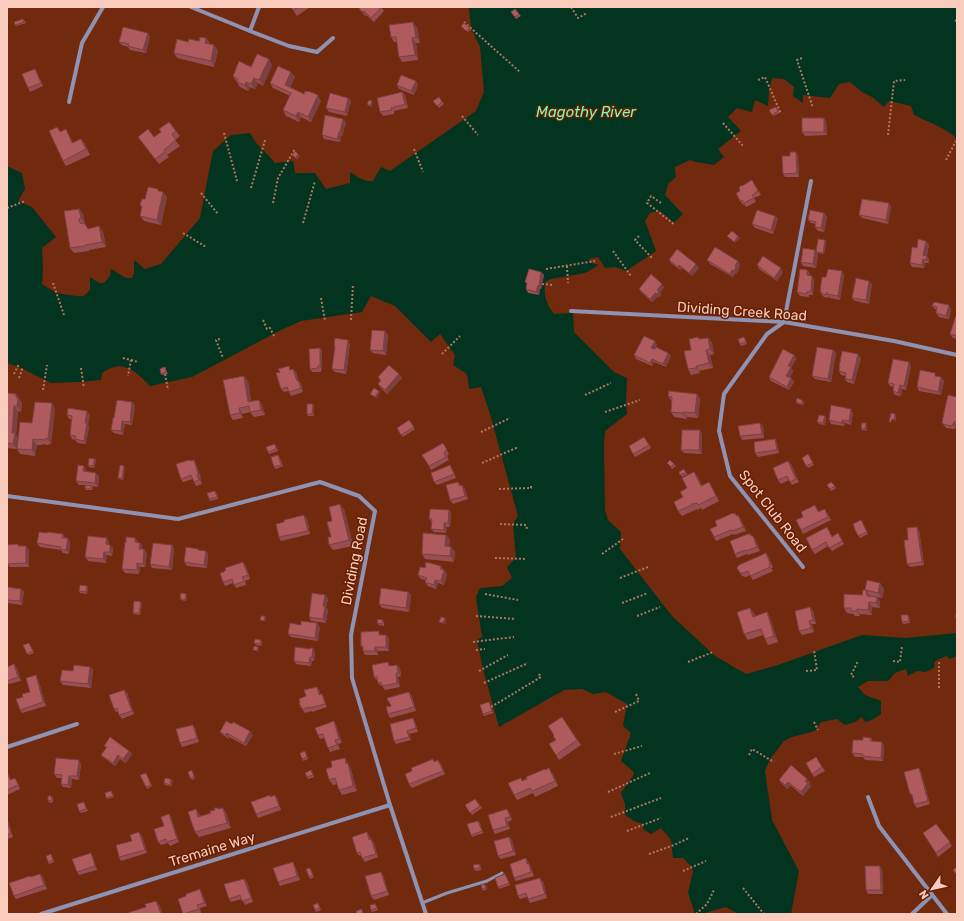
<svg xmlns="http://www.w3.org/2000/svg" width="964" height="921" font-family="Rubik,sans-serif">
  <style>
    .water { fill: #02341f }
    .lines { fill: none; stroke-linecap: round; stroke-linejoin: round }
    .path { stroke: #b17661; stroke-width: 2; stroke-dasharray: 2 2; stroke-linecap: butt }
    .lane { stroke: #8e93b3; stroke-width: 3 }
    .street { stroke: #8e93b3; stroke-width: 4 }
    .wall { fill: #964e51 }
    .shaded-wall { fill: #7a4042 }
    .building { fill: #af5b5e; stroke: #7a4042 }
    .labels { text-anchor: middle; stroke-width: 3; stroke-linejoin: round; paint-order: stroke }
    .street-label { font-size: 14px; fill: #f9ccbe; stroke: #651e02 }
    .water-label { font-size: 15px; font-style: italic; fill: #75fbb8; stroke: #651e02 }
  </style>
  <rect width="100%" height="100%" fill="#722a0f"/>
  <path class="water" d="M469,7H957V139C948,129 926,121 914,115L911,106L889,101L884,107L872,97L862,92L850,82L839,84L830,98L803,95V103L793,96L794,87L784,79L772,78L769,91L768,106L755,100L752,112L737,108L728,117L741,131L718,149L724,157L714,165L696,162L690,160L675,167L676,177L668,184L665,195L683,214L674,223L660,211L650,213L645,221L656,251L626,271L615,267L605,268L598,257L589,259L591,263L599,265L585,273L569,276L551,279L545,282C544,295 546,304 554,314L573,313L574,332L614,372L627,378L626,402L627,414L605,431L604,446L605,510L608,520L621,532L620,549L672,616L715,656L746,674L778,665L862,635L906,638L957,633V656L950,659L946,656L935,661L934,668L925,672L917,671L908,676L906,669L895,673L888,681H868L858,687L865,695L881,701V714L872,720L865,722L862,717L855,722L845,725L837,719L821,722L815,731L792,737L784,741L770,759L765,771L772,820L799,871L791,914H738L726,907L701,914H695L688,893L693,871L690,865L683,858H673L671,840L661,828L651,834L643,829V824L634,821L625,815V804L621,793L633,776L634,772L621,761L631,733L623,726L627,704L606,692L593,694L582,689L564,690L499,727L483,669L477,640L482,637L476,597L480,588L502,586L512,578L507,567L516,558L513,524L518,516L490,414L481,387L469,389L467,374L453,365L455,355L440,334L431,342L395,306L371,296L362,312L301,321L281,330L192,377L150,386C140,376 127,361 111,368C108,369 105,371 102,373L101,380L78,382L51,383L19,367L7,363V166L22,173L25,189L18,201L32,207L56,237L42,248L43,268L42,284L56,293L77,296H84L90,290V277L99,283H104L110,276L111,269L126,278H132L134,273V260L145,269L161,264L200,218L213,151L231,135L250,133L257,144L269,156L275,163L293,161L295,173H315L326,189L350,183V172C358,177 364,182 373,181L381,167L390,171L476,111L484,92L480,47L471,28Z"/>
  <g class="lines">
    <g class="path">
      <polyline points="571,7 578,18 587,13"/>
      <polyline points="955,21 957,20"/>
      <polyline points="464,22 520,72"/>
      <polyline points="802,58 797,60 813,108"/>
      <polyline points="758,80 765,77 781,114"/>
      <polyline points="462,116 478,135"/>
      <polyline points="723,123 744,147"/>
      <polyline points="224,133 237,181"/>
      <polyline points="888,135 894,81 905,80"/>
      <polyline points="414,149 423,172"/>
      <polyline points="946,160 956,141"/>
      <polyline points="251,188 265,140"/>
      <polyline points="201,193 218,214"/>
      <polyline points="273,203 278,178 295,149"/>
      <polyline points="661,203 651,196 647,203 675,225"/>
      <polyline points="7,208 25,201"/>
      <polyline points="303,223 315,181"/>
      <polyline points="183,233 206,247"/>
      <polyline points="639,236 635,240 652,258"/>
      <polyline points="613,251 631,276"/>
      <polyline points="567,266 568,283"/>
      <polyline points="546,269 595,261"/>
      <polyline points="53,283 64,315"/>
      <polyline points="542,284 553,285"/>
      <polyline points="321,298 325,321"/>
      <polyline points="263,320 267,329 270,328 275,338"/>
      <polyline points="351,320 353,284"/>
      <polyline points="220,339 216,340 223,358"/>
      <polyline points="442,354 460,336"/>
      <polyline points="123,358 131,360 128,376"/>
      <polyline points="131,360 138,362"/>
      <polyline points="81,368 84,388"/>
      <polyline points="14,374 19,364"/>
      <polyline points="165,374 168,390"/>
      <polyline points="19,378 23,367"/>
      <polyline points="43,390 47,365"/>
      <polyline points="585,395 611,383"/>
      <polyline points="605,412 640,400"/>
      <polyline points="481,432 510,418"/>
      <polyline points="482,463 516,448 516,446"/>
      <polyline points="499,489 531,488 531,485"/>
      <polyline points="500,524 526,525 527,529"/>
      <polyline points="602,554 623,539"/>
      <polyline points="495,558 527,559"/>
      <polyline points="620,578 648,567"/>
      <polyline points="485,594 518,600"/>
      <polyline points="622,603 648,593"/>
      <polyline points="476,616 516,619"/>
      <polyline points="637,616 660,607"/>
      <polyline points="473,642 514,637"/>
      <polyline points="476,650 485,649"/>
      <polyline points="893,661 900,662 902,646"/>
      <polyline points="688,662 713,652"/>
      <polyline points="939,662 939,689"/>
      <polyline points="479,671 508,655"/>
      <polyline points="806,671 817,670 814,650"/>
      <polyline points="854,677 851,675 858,661"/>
      <polyline points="484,683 528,663"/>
      <polyline points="491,707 541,677 539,674"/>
      <polyline points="615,712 639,701 636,694"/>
      <polyline points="814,722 818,730"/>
      <polyline points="614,754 642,746"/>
      <polyline points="749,755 752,749 774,762"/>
      <polyline points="608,792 650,773"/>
      <polyline points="611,817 661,798"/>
      <polyline points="627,831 661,818"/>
      <polyline points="649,854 674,845 689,838"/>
      <polyline points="683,871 706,861"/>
      <polyline points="743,888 764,914"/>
      <polyline points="696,914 707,904 714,890"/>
    </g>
    <polyline class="lane" points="422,903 447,893 487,881 502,873"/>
    <g class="street">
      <polyline points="191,7 250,31 289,46 317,52 333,38"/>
      <polyline points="250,31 259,7"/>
      <polyline points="69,102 82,43 103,7"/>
      <polyline points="571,311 784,322 894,341 957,355"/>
      <polyline points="7,496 178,519 320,482 359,496 375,511 351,635 352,678 390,805 426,914"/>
      <polyline points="803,567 730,476 719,431 724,394 767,334 784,322 811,181"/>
      <polyline points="7,747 77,724"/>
      <polyline points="868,797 879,826 947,914"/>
      <polyline points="41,914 390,805"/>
      <polyline points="912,914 932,895"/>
    </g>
  </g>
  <g class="wall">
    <polygon points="291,7 310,7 297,16"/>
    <polygon points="358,7 381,7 384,11 374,22 366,15 365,16 362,12"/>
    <polygon points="515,9 521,16 516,19 511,12"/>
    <polygon points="23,19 26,23 16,26 15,25"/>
    <polygon points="461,26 470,28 471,29 468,32"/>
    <polygon points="417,27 420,43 416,43 418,60 402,62 399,57 397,42 394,42 391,37"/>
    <polygon points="150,36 146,53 130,50 128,47 122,45 119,42"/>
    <polygon points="206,38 210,43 210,44 214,45 218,51 214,67 177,58 174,53 188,42 199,41"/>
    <polygon points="272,65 263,86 258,83 255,89 250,87 248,91 240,87 233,76 251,67"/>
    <polygon points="35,69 37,72 43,86 30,92 28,88"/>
    <polygon points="295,77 290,87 304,94 321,101 311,122 301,117 299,122 286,116 283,110 290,96 273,88 270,83"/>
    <polygon points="416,81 418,85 414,95 399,89 397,85"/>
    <polygon points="402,92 405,95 408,108 394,111 394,114 383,116 380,112"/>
    <polygon points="439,97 444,104 439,108 433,101"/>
    <polygon points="348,98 351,101 347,116 329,112 326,108"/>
    <polygon points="776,107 780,113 773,116 769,110"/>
    <polygon points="343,119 346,123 342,136 341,136 340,142 324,139 322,135"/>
    <polygon points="826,121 827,135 805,136 802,132"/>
    <polygon points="169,122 180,136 175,140 180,146 167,155 169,157 159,164 138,137 154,137 161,132"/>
    <polygon points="57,127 61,132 69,135 73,143 81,139 85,144 90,155 66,166 63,161"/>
    <polygon points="798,155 799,177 785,177 783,174"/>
    <polygon points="752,180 761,195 754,198 756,202 746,207 744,204 743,205 740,201 740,191 742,186"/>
    <polygon points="160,191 163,192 167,197 161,225 144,221 140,216 142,208 140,205 145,199"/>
    <polygon points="891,206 888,224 862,218 859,215"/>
    <polygon points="79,209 83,214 85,224 83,224 88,229 99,226 103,232 106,247 89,250 89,251 74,253 70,248"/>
    <polygon points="824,213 827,217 824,232 818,231 815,227 816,224 811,223 808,220"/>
    <polygon points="775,216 778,219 773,234 755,228 752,224"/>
    <polygon points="825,240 826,242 824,254 818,253 816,252"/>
    <polygon points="929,244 927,256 929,259 929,263 925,263 924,268 912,267 910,263 917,248"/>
    <polygon points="815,250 818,254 816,268 803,266 801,262"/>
    <polygon points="669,260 699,268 692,276 682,268 680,270 671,263"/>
    <polygon points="707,260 738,261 740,265 738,269 739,270 736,274 735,273 733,277 710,264"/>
    <polygon points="757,265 783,272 777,281 759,269"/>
    <polygon points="807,270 810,274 810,276 814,280 813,295 809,295 809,297 800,296 797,292"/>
    <polygon points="541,272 544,275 541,289 540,289 539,295 528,293 526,289 527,284 525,282"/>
    <polygon points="844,275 840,300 830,298 828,296 828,298 824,297 822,295 820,292 826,277"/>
    <polygon points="872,284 869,304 855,301 852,298"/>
    <polygon points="664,287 660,293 661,295 659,297 658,296 652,302 641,292 639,289"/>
    <polygon points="932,306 951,309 949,319 939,317 936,313 937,310 935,309"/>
    <polygon points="957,315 957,339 953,338 950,334"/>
    <polygon points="388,335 386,355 373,353 370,350"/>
    <polygon points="708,338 712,343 714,354 710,355 713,368 699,371 700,373 691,375 688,369 691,350 700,339"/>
    <polygon points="745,338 747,344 741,346 740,344"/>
    <polygon points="350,344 346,374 335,372 332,369 335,348 334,346"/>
    <polygon points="657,345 656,347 668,353 671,356 666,367 654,362 652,366 636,359 634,355"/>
    <polygon points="320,348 322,352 322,370 321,370 321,372 312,372 310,369"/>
    <polygon points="833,350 836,353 831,382 815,379 812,376"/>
    <polygon points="794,355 796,359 791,368 793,371 790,377 791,378 794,382 789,390 771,381 769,377"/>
    <polygon points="861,358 854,384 847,382 845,379 845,376 841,375 839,371 839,367"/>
    <polygon points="909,362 911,366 906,390 902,389 901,396 895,395 893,391 893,387 890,386 888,383"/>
    <polygon points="165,367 168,374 162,375 161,374"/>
    <polygon points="292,369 296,372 298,380 301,384 303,392 291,396 288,391 284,392 281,389"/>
    <polygon points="378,377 402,378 387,394 380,387 378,384 380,381"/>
    <polygon points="937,377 941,377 944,381 941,395 919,391 917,387"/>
    <polygon points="248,381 251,401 259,400 262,405 265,415 254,417 250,412 242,414 243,418 233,420 230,415"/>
    <polygon points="7,393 16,394 22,403 21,412 18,411 16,434 18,438 32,423 55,409 51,444 49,444 49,445 42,444 42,445 37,445 35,456 20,454 17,449 7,448"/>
    <polygon points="697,394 700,399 698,418 687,417 687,419 674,417 671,412 672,402 668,396"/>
    <polygon points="957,397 957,425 956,428 953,429 946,428 942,422"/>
    <polygon points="802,400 804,402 803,405 798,404 796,402"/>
    <polygon points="132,402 135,406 132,425 125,424 123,435 114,433 111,430 114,418"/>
    <polygon points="314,406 314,416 308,416 307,414"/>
    <polygon points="853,413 851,425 845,423 844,426 831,424 829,420"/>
    <polygon points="67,415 90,415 88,425 89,426 86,444 78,443 75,440 72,439 70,435 71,419 69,419"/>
    <polygon points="825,416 826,418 825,425 819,424 817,422"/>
    <polygon points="409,420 415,429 403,437 397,428"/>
    <polygon points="867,425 867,431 862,430 861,428"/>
    <polygon points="763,426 764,438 742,440 740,436"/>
    <polygon points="702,434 702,454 684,453 681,450"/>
    <polygon points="775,439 777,443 779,453 758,457 755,453"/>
    <polygon points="647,441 651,448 635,457 633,454"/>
    <polygon points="443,443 449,454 447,455 448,456 447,457 449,460 431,470 429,466"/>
    <polygon points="276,446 278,451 269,454 268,452"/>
    <polygon points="808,454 814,465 808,468 806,466"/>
    <polygon points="279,456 283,466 276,469 274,467"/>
    <polygon points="95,459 96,461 94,468 89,467 88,465"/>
    <polygon points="194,460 196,464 201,478 200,478 202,484 196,486 194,482 193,479 183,482 181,479 190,461"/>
    <polygon points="667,463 674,464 676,466 672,469"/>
    <polygon points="791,464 799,482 792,485 789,480 781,484 778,480"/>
    <polygon points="450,465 452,468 456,478 437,485 434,482"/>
    <polygon points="125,468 123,480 119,479 118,478"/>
    <polygon points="684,469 687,475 694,472 698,477 702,486 712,487 719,501 702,510 701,508 697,510 697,509 695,510 682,516 678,511 683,497 687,488 686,476 685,475 682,477 679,472"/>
    <polygon points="86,470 86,471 99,476 98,487 92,486 93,488 92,490 86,490 85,488 85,485 79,485 76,481"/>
    <polygon points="831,482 836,488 831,491 827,485"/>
    <polygon points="462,485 465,489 468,499 453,504 450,500 461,486"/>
    <polygon points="217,493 218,499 210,501 209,499"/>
    <polygon points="344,509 353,546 333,550 329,545 331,537"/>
    <polygon points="818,509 819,512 827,513 831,520 803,534 801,530"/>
    <polygon points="449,510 451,514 450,527 447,527 446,533 434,532 431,529 432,522 429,519"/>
    <polygon points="734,514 736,514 737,516 738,515 741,519 746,531 734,535 733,534 716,541 714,537 717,526"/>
    <polygon points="307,519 310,534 281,541 279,537 284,522"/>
    <polygon points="861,520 868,534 860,538 854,527"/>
    <polygon points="919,530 924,565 910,567 907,564 908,540"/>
    <polygon points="829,531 832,536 838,533 844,544 832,551 828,546 815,554 812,550"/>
    <polygon points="47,533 63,534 65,538 70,542 69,554 63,553 61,550 40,547 37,543"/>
    <polygon points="750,534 755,539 760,551 748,555 747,554 737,558 735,554"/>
    <polygon points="446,535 450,540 449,546 451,547 455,552 454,562 425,559 422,554"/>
    <polygon points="135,538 138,542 138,543 140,543 142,546 142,549 147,553 145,567 140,567 139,574 125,573 122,569 126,542"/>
    <polygon points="109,542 109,545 113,548 112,556 107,555 106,563 88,561 85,557"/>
    <polygon points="18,544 19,546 26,546 29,550 29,567 10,567 8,565 7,573 7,545"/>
    <polygon points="172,545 174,549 172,570 152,568 150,564"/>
    <polygon points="198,549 199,550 206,551 208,554 207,568 187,566 184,562"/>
    <polygon points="766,553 768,556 773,567 771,568 773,571 753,580 750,575 746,577 742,576 740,573"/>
    <polygon points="246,566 250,579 245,581 246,585 236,588 233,583 225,586 223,582"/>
    <polygon points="441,566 443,570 444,570 447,574 444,585 438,583 436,589 428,586 425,582 426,580 421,579 418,575 425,568"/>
    <polygon points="880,583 884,589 882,598 877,597 880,602 880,608 872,607 872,615 860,614 860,616 855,616 853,614 847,613 844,608 862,595 865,590"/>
    <polygon points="87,586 88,588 87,594 80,593 79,591"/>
    <polygon points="7,587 21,589 24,592 22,605 7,603"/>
    <polygon points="408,592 411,595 409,612 382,608 379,604"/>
    <polygon points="186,594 187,596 186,601 181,600 180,598"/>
    <polygon points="325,595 328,599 326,608 328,610 326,623 311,621 309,617"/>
    <polygon points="142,604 140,615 134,614 133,613"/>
    <polygon points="810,607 813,611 816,624 812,624 814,632 802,635 799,631"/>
    <polygon points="767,612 770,618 778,642 768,645 763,635 748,640 744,634 754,613 755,616"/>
    <polygon points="909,616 910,623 903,624 902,622"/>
    <polygon points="384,622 384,626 379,625 377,623"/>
    <polygon points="317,623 320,627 318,641 291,637 288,634 301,625"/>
    <polygon points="381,634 381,635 386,635 389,639 389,651 378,651 378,655 365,655 363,651 363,649 361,646"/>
    <polygon points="261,640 262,642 261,646 256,645 254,643"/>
    <polygon points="29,643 34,653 29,655 27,654"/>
    <polygon points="315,652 314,661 312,661 311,666 296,664 294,661"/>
    <polygon points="14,664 17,668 21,681 9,684 7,681"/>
    <polygon points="391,665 391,666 400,668 401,676 398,677 400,687 385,690 382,686 381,686 378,683 378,680 377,680 374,677"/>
    <polygon points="90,667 93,670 91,688 63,685 60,681"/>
    <polygon points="38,679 46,706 22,713 20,710 23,697 30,692"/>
    <polygon points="317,687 319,690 321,695 322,694 324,698 327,707 312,712 311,711 305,713 302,709 300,703"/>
    <polygon points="124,690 127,693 134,714 122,719 119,715 118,712 116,712 114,709"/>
    <polygon points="409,692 412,696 416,711 390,718 388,714 391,706 388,701"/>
    <polygon points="490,704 493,713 484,716 483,714"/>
    <polygon points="562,717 581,745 559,760 549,744 556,740 554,735"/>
    <polygon points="413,718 415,722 418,732 409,734 411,740 396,744 394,741"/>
    <polygon points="334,721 336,725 342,743 338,744 340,749 330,752 328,748 324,738 320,739 318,735"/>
    <polygon points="195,728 199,742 182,747 180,743"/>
    <polygon points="220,732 253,735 246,746 229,737 229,739 223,735"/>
    <polygon points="871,738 873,742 884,746 883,761 865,760 863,757 855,757 852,753 863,740"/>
    <polygon points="104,746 129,751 132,754 126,763 120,759 115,766 104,758 101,755 106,748"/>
    <polygon points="305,751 308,759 303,761 302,759"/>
    <polygon points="816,757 825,771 814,777 812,774"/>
    <polygon points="345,758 351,769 357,791 342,795 339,790 337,784 333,785 329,780 332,767"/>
    <polygon points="433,759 434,762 441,764 445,774 412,788 409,784 412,771"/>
    <polygon points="81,764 79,780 72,779 71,788 63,787 61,784 62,778 57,778 54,774"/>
    <polygon points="549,768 553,774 558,786 535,797 533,793 517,800 514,795 523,780"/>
    <polygon points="192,770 195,778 192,780 190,778"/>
    <polygon points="7,772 11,780 17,781 20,789 7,795"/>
    <polygon points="312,772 314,777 308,779 307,777"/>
    <polygon points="921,772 930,804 917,808 914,804 913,797 910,794"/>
    <polygon points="147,775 152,786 147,789 146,787"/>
    <polygon points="779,780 810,782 809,783 811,786 803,796 790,785 788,789 782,784"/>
    <polygon points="173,781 171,786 165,785 164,783"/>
    <polygon points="113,793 114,797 108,799 106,798"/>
    <polygon points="270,795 270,796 277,798 281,810 258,818 256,814"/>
    <polygon points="51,796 53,798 53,802 50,803 48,801"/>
    <polygon points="475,799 482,808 472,815 465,805"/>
    <polygon points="85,804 88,811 81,813 79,811"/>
    <polygon points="223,808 226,813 231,828 199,837 195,832 196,809 200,816 211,813 218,809"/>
    <polygon points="510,813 512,820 508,822 510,829 495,834 493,830"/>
    <polygon points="169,814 171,817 179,842 170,846 168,843 161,845 158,842"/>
    <polygon points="7,818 13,837 7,839"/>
    <polygon points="478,821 480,823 483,833 472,837 471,835"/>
    <polygon points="936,824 952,846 938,857 923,833"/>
    <polygon points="139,832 142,836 147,853 121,861 119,857"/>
    <polygon points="367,832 369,836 371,839 374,843 378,857 365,862 362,858 361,856 360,856 357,853"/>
    <polygon points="509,837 512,840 516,855 501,859 498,856"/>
    <polygon points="91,853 93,857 97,870 79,875 77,872"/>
    <polygon points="52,856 54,862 49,864 48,862"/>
    <polygon points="526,858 531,867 534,876 516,881 514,878"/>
    <polygon points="293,862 295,866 300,880 280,886 278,882"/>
    <polygon points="479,864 480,865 481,870 476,871 474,869"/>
    <polygon points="310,868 314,877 310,879 309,877"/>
    <polygon points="882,869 883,894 868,894 866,890"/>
    <polygon points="381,872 383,875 389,895 374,900 371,896"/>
    <polygon points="40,874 43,877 47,889 16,899 14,896 31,877"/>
    <polygon points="505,874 510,885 499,889 498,887"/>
    <polygon points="244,879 247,882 253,902 245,905 242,899 231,902 229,899"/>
    <polygon points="543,881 547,898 530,903 527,897 520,899 518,896"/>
    <polygon points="486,885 487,889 483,891 482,889"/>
    <polygon points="202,893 207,906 200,908 201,913 197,914 183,914"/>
    <polygon points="318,903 321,910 316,912 315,910"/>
    <polygon points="376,905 378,910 372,912 371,910"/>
  </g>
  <g class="shaded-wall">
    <polygon points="364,11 366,15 365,16 363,12"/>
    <polygon points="413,22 417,27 420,43 416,37"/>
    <polygon points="148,33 150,36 146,53 143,50"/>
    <polygon points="206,38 210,43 209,48 205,43"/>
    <polygon points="412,38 416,43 418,60 415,55"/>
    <polygon points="214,45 218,51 214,67 211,61"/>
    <polygon points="269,59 272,65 263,86 259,80"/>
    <polygon points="35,69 37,72 43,86 41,83"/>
    <polygon points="291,72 295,77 289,90 285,85"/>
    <polygon points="254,78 258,83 255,89 251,84"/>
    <polygon points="416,81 418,85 414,95 411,91"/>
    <polygon points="246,82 250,87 248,91 245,85"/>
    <polygon points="402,92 405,95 408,108 405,104"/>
    <polygon points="318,95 321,101 311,122 308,117"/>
    <polygon points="348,98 351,101 347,116 345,112"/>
    <polygon points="372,101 373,103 371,108 370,106"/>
    <polygon points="298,112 301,117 299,122 296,116"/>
    <polygon points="824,118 826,121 827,135 824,132"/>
    <polygon points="343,119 346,123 342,136 340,132"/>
    <polygon points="66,129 76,149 72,143"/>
    <polygon points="339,132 341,136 340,142 337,139"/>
    <polygon points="81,139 85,144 90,155 86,149"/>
    <polygon points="796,152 798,155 799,177 797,173"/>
    <polygon points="298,154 300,156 297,160 296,158"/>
    <polygon points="163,192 167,197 161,225 157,220"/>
    <polygon points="889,203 891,206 888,224 886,220"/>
    <polygon points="79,209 83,214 85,224 81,218"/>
    <polygon points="824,213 827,217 824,232 821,228"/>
    <polygon points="775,216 778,219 773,234 771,230"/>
    <polygon points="99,226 103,232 106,247 102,242"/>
    <polygon points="738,236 740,238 735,243 734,242"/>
    <polygon points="825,240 826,242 824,254 823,253"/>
    <polygon points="926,241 929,244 926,259 923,255"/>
    <polygon points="815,250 818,254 816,268 813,264"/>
    <polygon points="927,256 929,259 929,263 926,260"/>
    <polygon points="923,259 925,263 924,268 922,265"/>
    <polygon points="738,261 740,265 738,269 739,270 736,274 734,271 735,266"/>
    <polygon points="696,264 699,268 692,276 689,273"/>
    <polygon points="679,265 682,268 680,270 678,267"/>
    <polygon points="781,268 783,272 777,281 774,278"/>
    <polygon points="732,270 735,273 733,277 730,274"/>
    <polygon points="807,270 810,274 809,279 807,275"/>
    <polygon points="842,271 844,275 840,300 838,296"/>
    <polygon points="541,272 544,275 541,289 539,286"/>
    <polygon points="812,276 814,280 813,295 811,291"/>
    <polygon points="869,281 872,284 869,304 866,300"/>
    <polygon points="662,284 664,287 660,293 661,295 659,297 657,294 657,290"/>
    <polygon points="538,285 540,289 539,295 536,292"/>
    <polygon points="655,293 658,296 652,302 650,299"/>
    <polygon points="949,305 951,309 949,319 946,316"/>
    <polygon points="385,331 388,335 386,355 383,351"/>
    <polygon points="708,338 712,343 714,354 710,349"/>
    <polygon points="348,340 350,344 346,374 344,370"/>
    <polygon points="655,341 657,345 654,351 651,348"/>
    <polygon points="320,348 322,352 322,370 320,366"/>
    <polygon points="706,350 710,355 713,368 709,363"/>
    <polygon points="833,350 836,353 831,382 828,379"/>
    <polygon points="668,353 671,356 666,367 663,364"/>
    <polygon points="858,354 861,358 854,384 852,380"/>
    <polygon points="794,355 796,359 791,368 793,371 789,379 786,376 788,366"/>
    <polygon points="652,359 654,362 652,366 650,363"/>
    <polygon points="909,362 911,366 906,390 904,386"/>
    <polygon points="696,366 699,371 700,373 696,368"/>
    <polygon points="293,369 296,372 299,384 297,381"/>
    <polygon points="399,374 402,378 387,394 385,390"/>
    <polygon points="244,376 248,381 252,407 248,402"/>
    <polygon points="941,377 944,381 941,395 938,392"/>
    <polygon points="791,378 794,382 789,390 787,387"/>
    <polygon points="298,380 301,384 303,392 301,388"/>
    <polygon points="900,385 902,389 901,396 898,393"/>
    <polygon points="379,391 380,393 376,399 375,397"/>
    <polygon points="16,394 22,403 21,412 17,406"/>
    <polygon points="697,394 700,399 698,418 695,413"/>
    <polygon points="259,400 262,405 265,415 261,410"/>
    <polygon points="802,400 804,402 803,405 802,404"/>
    <polygon points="132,402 135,406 132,425 130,422"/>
    <polygon points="52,403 55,409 51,444 48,439"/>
    <polygon points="313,404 314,406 314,416 312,414"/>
    <polygon points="14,406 18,411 16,434 18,438 17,449 13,444 12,433"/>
    <polygon points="239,408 242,414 243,418 240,413"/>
    <polygon points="851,409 853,413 851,425 849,421"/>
    <polygon points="87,411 90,415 88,425 89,426 86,444 84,441 85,423"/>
    <polygon points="683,412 687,417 687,419 683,413"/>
    <polygon points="895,414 896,416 896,422 894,420"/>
    <polygon points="825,416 826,418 825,425 823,423"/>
    <polygon points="842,420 845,423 844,426 842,423"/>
    <polygon points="122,421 125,424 123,435 121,431"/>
    <polygon points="954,422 956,426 956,428 953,425"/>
    <polygon points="760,423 763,426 764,438 762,434"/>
    <polygon points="866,423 867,425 867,431 865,429"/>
    <polygon points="700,430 702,434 702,454 699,450"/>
    <polygon points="33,439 37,445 35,456 32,450"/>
    <polygon points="775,439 777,443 779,453 777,450"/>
    <polygon points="95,459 96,461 94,468 93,466"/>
    <polygon points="194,460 196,464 201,478 198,474"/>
    <polygon points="788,461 791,464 799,482 796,479"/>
    <polygon points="84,466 86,470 86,475 83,471"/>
    <polygon points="124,466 125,468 123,480 122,478"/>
    <polygon points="694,472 698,477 704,491 701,486"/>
    <polygon points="96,473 99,476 98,487 95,483"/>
    <polygon points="197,475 200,478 202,484 199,480"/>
    <polygon points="709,482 712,487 719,501 716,496"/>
    <polygon points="462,485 465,489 468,499 465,496"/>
    <polygon points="340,504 344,509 353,546 349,540"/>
    <polygon points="449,510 451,514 450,527 448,523"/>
    <polygon points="304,515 307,519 310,534 308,531"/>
    <polygon points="738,515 741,519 746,531 743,527"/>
    <polygon points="444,523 447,527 446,533 444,530"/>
    <polygon points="917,527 919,530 924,565 922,562"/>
    <polygon points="446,535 450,540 449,551 445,546"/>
    <polygon points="753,536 755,539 760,551 757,547"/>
    <polygon points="68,538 70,542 69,554 66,550"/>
    <polygon points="107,538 109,542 108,548 106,544"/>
    <polygon points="135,538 138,542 138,546 135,542"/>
    <polygon points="140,543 142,546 141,552 139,549"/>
    <polygon points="110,545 113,548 112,556 110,552"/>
    <polygon points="172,545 174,549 172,570 169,567"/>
    <polygon points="26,546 29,550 29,567 26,563"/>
    <polygon points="451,547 455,552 454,562 450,556"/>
    <polygon points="144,549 147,553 145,567 143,564"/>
    <polygon points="206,551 208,554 207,568 204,565"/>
    <polygon points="104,552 107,555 106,563 103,559"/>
    <polygon points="766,553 768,556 773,567 770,563"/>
    <polygon points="243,562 246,566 250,579 248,575"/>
    <polygon points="137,563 140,567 139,574 137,570"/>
    <polygon points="444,570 447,574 444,585 441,581"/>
    <polygon points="435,580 438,583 436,589 434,585"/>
    <polygon points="880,583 884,589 882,598 878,593"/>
    <polygon points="87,586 88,588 87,594 86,592"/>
    <polygon points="21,589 24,592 22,605 20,601"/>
    <polygon points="866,590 870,596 870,601 867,596"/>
    <polygon points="408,592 411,595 409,612 406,608"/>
    <polygon points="186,594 187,596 186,601 185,600"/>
    <polygon points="325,595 328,599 326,608 328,610 326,623 323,619 323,606"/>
    <polygon points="877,597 880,602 880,608 876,603"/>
    <polygon points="141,602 142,604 140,615 139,613"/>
    <polygon points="869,602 872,607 872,615 868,610"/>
    <polygon points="810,607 813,611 816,624 813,620"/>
    <polygon points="750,608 754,613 757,622 753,617"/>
    <polygon points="857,609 860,614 860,616 857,611"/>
    <polygon points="767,612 770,618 778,642 774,636"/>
    <polygon points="908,615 909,616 910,623 909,621"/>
    <polygon points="265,616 266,618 265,622 264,621"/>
    <polygon points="445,618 446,620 445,625 443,623"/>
    <polygon points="809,621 812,624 814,632 811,628"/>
    <polygon points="317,623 320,627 318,641 315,638"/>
    <polygon points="386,635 389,639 389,651 386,647"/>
    <polygon points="258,647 259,648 258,653 257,651"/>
    <polygon points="375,647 378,651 378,655 375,651"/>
    <polygon points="313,648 315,652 314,661 312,657"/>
    <polygon points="310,657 312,661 311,666 309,663"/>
    <polygon points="14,664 17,668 21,681 18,677"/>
    <polygon points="397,665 400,668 401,676 398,673"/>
    <polygon points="90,667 93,670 91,688 88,684"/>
    <polygon points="396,673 398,677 400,687 397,683"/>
    <polygon points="36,675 38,679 46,706 43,702"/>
    <polygon points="317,687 319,690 322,699 319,695"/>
    <polygon points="124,690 127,693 134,714 132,711"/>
    <polygon points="409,692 412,696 416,711 414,707"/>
    <polygon points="322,694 324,698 327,707 325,704"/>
    <polygon points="413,718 415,722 418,732 416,728"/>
    <polygon points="334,721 336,725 342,743 339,739"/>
    <polygon points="193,725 195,728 199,742 197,738"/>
    <polygon points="250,731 253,735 246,746 244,743"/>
    <polygon points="407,731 409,734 411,740 409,737"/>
    <polygon points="227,733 229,737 229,739 226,735"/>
    <polygon points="335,740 338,744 340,749 337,745"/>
    <polygon points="882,742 884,746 883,761 881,758"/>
    <polygon points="129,751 132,754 126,763 123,759"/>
    <polygon points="118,755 120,759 115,766 113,763"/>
    <polygon points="345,758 351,769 357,791 353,786"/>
    <polygon points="79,760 81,764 79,780 77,776"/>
    <polygon points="438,760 441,764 445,774 443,771"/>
    <polygon points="549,768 553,774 558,786 555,781"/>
    <polygon points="919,768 921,772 930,804 928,801"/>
    <polygon points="69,776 72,779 71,788 68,785"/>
    <polygon points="15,778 17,781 20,789 18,785"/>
    <polygon points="171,779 173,781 171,786 170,785"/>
    <polygon points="807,779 810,782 809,783 811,786 803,796 801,792 805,781"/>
    <polygon points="788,782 790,785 788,789 785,785"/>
    <polygon points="275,795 277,798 281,810 279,806"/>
    <polygon points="223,808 226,813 231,828 227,823"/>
    <polygon points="196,809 200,815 202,822 198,817"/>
    <polygon points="507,809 510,813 512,820 510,817"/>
    <polygon points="169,814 171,817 179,842 177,839"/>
    <polygon points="7,818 13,837 11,833 7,822"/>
    <polygon points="505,818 508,822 510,829 507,826"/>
    <polygon points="139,832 142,836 147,853 145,850"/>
    <polygon points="509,837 512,840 516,855 513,851"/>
    <polygon points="371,839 374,843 378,857 376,854"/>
    <polygon points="91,853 93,857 97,870 95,866"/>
    <polygon points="526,858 531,867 534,876 527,864"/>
    <polygon points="293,862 295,866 300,880 297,876"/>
    <polygon points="880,866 882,869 883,894 881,890"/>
    <polygon points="381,872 383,875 389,895 387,891"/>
    <polygon points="40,874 43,877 47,889 44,885"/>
    <polygon points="540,878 543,881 547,898 545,894"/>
    <polygon points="244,879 247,882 253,902 251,898"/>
    <polygon points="200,889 202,893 207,906 204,903"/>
    <polygon points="156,901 160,906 163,914 161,914"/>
  </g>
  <g class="building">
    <polygon points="291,7 298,7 293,10"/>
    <polygon points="359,7 381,7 381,8 371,18 364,11 363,12 359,9 360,8"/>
    <polygon points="515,9 519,14 515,17 511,12"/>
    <polygon points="23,19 24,22 15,25 14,22"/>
    <polygon points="413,22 416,37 412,38 415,55 399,57 396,37 391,37 389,25"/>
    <polygon points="464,23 470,28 466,31 461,26"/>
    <polygon points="123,27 148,33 143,50 128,46 129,44 119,42"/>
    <polygon points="200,37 206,38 205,43 214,45 211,61 174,53 177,39 188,42 189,39 199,41"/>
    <polygon points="257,54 269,59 259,80 254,78 251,84 246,82 245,85 237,82 238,79 233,76 239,61 251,67"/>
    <polygon points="278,66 291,72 285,85 304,94 305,91 307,92 308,91 318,95 308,117 298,112 296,116 283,110 291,93 270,83"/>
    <polygon points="35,69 41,83 28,88 22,74"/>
    <polygon points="401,75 416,81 411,91 397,85"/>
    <polygon points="402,92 405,104 391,108 392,110 380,112 377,98"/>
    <polygon points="330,93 348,98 345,112 326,108"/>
    <polygon points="439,97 442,102 437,106 433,101"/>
    <polygon points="369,100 372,101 370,106 367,104"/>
    <polygon points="776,107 778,111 772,115 769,110"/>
    <polygon points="325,115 343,119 340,132 339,132 337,139 322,135"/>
    <rect x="802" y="118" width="22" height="14"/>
    <polygon points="169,122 176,131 172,134 176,140 164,150 165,152 155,159 138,137 148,129 154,137 161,132 159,129"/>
    <polygon points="57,127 60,132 66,129 72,143 81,139 86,149 63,161 49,131"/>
    <polygon points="295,151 298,154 296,158 292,155"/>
    <polygon points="790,152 796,152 797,173 783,174 782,156 790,156"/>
    <polygon points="752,180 758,191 752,195 754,198 744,203 742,200 740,201 736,193 740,191 739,187 742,185 742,186"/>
    <polygon points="148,187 158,189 158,191 163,192 157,220 140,216 142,206 140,205 142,199 145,199"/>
    <polygon points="862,199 889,203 886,220 859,215"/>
    <polygon points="79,209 81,218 79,219 80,223 85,224 88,229 99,226 102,242 85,245 85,246 70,248 64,211"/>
    <polygon points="757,210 775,216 771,230 752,224"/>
    <polygon points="810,210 824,213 821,228 815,227 816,222 808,220"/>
    <polygon points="732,231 738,236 734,242 727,236"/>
    <polygon points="818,239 825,240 823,253 816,252"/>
    <polygon points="918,239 926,241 923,255 927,256 926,260 923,259 922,265 910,263 912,247 917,248"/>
    <polygon points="715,247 738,261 735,266 736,267 734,271 732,270 730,274 707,260"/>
    <polygon points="803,248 815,250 813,264 801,262"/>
    <polygon points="677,249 696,264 689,273 679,265 678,267 669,260"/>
    <polygon points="763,256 781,268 774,278 757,265"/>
    <polygon points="529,269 541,272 539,286 538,285 536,292 526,289 527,283 525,282"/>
    <polygon points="800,269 807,270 807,275 812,276 811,291 807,292 806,294 797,292"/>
    <polygon points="828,269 842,271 838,296 827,294 828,293 826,293 826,295 822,294 822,292 820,292 822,277 826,277"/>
    <polygon points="651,274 662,284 657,290 659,292 657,294 655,293 650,299 639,289"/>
    <polygon points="856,278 869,281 866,300 852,298"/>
    <polygon points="934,302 949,305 946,316 936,313 937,307 932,306"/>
    <polygon points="956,315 957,315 957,336 950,334"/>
    <polygon points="372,330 385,331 383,351 370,350"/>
    <polygon points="644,336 655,341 651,348 655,349 656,347 668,353 663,364 652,359 650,363 634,355"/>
    <polygon points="698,337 699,339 708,338 710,349 706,350 709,363 696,366 696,368 688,369 684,351 691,350 689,339"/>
    <polygon points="744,337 746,342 740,344 738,339"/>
    <polygon points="335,338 348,340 344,370 332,369 335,346 334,346"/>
    <polygon points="817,347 833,350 828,379 812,376"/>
    <polygon points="320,348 320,366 318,366 318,368 310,369 309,349"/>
    <polygon points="783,349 794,355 788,366 791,367 786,376 791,378 787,387 769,377"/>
    <polygon points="842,351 858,354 852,380 845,379 846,373 839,371 840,367 839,367"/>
    <polygon points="893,359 909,362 904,386 900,385 898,393 893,391 894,384 888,383"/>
    <polygon points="389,365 399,374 385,390 378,384 381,380 378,377"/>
    <polygon points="289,366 290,370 293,369 297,381 298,380 301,388 289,392 287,387 281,389 276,373 280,372 278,369"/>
    <polygon points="165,367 166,372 161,374 160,369"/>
    <polygon points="920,370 935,373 935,376 941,377 938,392 917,387"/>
    <polygon points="244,376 248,402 259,400 261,410 250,412 249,406 239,408 240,413 230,415 223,380"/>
    <polygon points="374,388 379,391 375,397 370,394"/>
    <polygon points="669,391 697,394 695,413 683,412 683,413 671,412 672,397 668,396"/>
    <polygon points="7,393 16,394 16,397 18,398 17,406 14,406 12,433 15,433 13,444 7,443"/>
    <polygon points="948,395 957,397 957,421 954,422 953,425 951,426 943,424 942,422"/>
    <polygon points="797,398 802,400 802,404 796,402"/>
    <polygon points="117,400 132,402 130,422 122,421 121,431 111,430 113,418 114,418"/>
    <polygon points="35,402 52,403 48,439 46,438 45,440 38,439 38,440 33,439 32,450 17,449 20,422 32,423"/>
    <polygon points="307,404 313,404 312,414 307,414"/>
    <polygon points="831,405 851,409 849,421 842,420 842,423 829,420"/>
    <polygon points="68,408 87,411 85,423 87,423 84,441 75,439 76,436 70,435 72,416 67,415"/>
    <polygon points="891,413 895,414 894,420 892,419 891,422 889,422"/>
    <polygon points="819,415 825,416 823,423 817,422"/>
    <polygon points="409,420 414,427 401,435 397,428"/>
    <polygon points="760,423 762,434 740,436 738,426"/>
    <polygon points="862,423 866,423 865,429 861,428"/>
    <polygon points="682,430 700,430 699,450 681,450"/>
    <polygon points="644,437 649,445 633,454 629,446"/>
    <polygon points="775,439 777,450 755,453 754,442"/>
    <polygon points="443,443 447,450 445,451 446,453 444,453 446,457 429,466 422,455"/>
    <polygon points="275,444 276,449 268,452 266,447"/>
    <polygon points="808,454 813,463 806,466 802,458"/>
    <polygon points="278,455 281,465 274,467 271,457"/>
    <polygon points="89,458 95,459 93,466 88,465"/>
    <polygon points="189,460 190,461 194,460 198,474 197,475 199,480 194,482 191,475 181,479 176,464"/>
    <polygon points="670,460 674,464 671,467 667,463"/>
    <polygon points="788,461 796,479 790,482 787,476 778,480 773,468"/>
    <polygon points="78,465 84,466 83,471 96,473 95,483 76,481"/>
    <polygon points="120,465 124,466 122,478 118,478"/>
    <polygon points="450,465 454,474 434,482 431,473"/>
    <polygon points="684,469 687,475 686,476 684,473 680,475 679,472"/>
    <polygon points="694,472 701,486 709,482 716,496 698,505 697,503 693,504 691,504 692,505 678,511 674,502 683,497 680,492 687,488 682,478"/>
    <polygon points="458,482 460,486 462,485 465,496 450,500 446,485"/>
    <polygon points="831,482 835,486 830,489 827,485"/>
    <polygon points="85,485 91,486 91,489 85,488"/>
    <polygon points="215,491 217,497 209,499 207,493"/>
    <polygon points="340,504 349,540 329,545 328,537 331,537 327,522 332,521 329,507"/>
    <polygon points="815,505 818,512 825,509 828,517 801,530 796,520 803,517 801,512"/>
    <polygon points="430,509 449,510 448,523 444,523 444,530 431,529 432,519 429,519"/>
    <polygon points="733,513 734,514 736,514 736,516 738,515 743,527 732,531 731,530 714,537 710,529 717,526 715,521"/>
    <polygon points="304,515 308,531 279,537 276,524 284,522 284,520"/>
    <polygon points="861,520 867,532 858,536 854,527 853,524"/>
    <polygon points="827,527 832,537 838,533 842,541 829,548 826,542 812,550 806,538"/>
    <polygon points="917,527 922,562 907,564 904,540 908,540 907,528"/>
    <polygon points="39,532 47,533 47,532 63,534 62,538 68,538 66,550 60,549 61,547 37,543"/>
    <polygon points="423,533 446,535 445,546 451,547 450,556 422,554"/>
    <polygon points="748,534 750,534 751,536 753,536 757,547 745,551 745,550 735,554 730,541"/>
    <polygon points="88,536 107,538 106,544 110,545 110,552 104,552 103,559 85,557"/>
    <polygon points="126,537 135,538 135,542 140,543 139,549 144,549 143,564 137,563 137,570 122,569 125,542 126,542"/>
    <polygon points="153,543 172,545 169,567 150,564"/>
    <polygon points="18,544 18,546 26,546 26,563 7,564 7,545"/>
    <polygon points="186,547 198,549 198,550 206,551 204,565 184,562"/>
    <polygon points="766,553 770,563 769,564 770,567 750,576 748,571 743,573 740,573 737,568 739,565"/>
    <polygon points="243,562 248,575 242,577 244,581 234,585 232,579 223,582 220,573 224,572 224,571 226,570 225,568"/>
    <polygon points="426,562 441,566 440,569 444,570 441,581 435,580 434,585 425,582 427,578 418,575 420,567 425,568"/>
    <polygon points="867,580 880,583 878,593 866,590 867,596 877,597 876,603 869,602 868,610 857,609 857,611 851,611 851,608 844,608 844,594 862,595 863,590 865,590"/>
    <polygon points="80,585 87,586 86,592 79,591"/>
    <polygon points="7,587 21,589 20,601 7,600"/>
    <polygon points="381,588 408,592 406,608 379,604"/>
    <polygon points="181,593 186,594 185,600 180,598"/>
    <polygon points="312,593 325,595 323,606 325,607 323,619 309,617"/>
    <polygon points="134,601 141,602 139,613 133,613"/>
    <polygon points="810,607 813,620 809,621 811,628 799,631 795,611"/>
    <polygon points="750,608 753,617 767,612 774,636 765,639 761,629 744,634 737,612"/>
    <polygon points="956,614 957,614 957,617 955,617"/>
    <polygon points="901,615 908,615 909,621 902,622"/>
    <polygon points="261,616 265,616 264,621 260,620"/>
    <polygon points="441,617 445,618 443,623 439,622"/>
    <polygon points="378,619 383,620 382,624 377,623"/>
    <polygon points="301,621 317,623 315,638 288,634 290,623 301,625"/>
    <polygon points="379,631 379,635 386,635 386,647 375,647 375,651 363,651 363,646 361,646 361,632"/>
    <polygon points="255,639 261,640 260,644 254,643"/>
    <polygon points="29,643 33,651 27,654 23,645"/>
    <polygon points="254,646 258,647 257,651 253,650"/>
    <polygon points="295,647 310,649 310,648 313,648 312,657 310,657 309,663 294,661"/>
    <polygon points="388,662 389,666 397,665 398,673 396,673 397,683 382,686 381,682 378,683 377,676 374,677 372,665"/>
    <polygon points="14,664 18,677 7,681 7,667"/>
    <polygon points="74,665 90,667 88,684 60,681 62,670 73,671"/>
    <polygon points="36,675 43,702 20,710 16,699 23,697 22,694 30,692 26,678"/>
    <polygon points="317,687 319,695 322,694 325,704 309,708 309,707 302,709 299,703 300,703 299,699 306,696 304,690"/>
    <polygon points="124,690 132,711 119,715 117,708 114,709 109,695"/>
    <polygon points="409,692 414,707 388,714 386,707 391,706 389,701 388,701 387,698"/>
    <polygon points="489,702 492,711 483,714 480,705"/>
    <polygon points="562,717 577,740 556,755 549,744 556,740 553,736 554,735 548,726"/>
    <polygon points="413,718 416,728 407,731 409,737 394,741 390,724"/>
    <polygon points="226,721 232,724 233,722 250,731 244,743 227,733 226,735 220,732"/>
    <polygon points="334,721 339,739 335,740 337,745 328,748 323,734 318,735 315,728"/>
    <polygon points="193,725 197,738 180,743 176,729"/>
    <polygon points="110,737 129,751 123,759 118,755 113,763 101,755 107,747 104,746"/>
    <polygon points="863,737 871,738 870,741 882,742 881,758 863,756 863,754 852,753 853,740 863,740"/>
    <polygon points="305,751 307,757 302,759 300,753"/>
    <polygon points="816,757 822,767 812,774 806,763"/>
    <polygon points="56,758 79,760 77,776 69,776 68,785 61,784 62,775 54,774"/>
    <polygon points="345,758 346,764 348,763 353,786 339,790 335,778 329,780 326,769 332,767 331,761"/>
    <polygon points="433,759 434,762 438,760 443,771 409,784 405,774 412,771 411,768"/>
    <polygon points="791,765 807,779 805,781 808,783 801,792 788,782 785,785 779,780"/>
    <polygon points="549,768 555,781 532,791 530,788 514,795 508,783 521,778 522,781 527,779 526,777 545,769 545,770"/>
    <polygon points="919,768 928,801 914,804 912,794 910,794 904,772"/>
    <polygon points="192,770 194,777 190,778 188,772"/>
    <polygon points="311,770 313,775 307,777 305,773"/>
    <polygon points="7,773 10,780 15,778 18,785 7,790"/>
    <polygon points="146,773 151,785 146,787 140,775"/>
    <polygon points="165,778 171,779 170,785 164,783"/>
    <polygon points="111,791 113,796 106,798 105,793"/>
    <polygon points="270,795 270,797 275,795 279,806 256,814 251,802"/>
    <polygon points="48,796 51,796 52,800 48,801"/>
    <polygon points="475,799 480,806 470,813 465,805"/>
    <polygon points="84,802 86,809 79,811 77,804"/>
    <polygon points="214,808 218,808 218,809 223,808 227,823 195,832 188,812 196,809 198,817 211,813 210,811 215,810"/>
    <polygon points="507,809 510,817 505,818 507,826 493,830 488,815"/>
    <polygon points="169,814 177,839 167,842 166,839 158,842 154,829 164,826 161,817"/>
    <polygon points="478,821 482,831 471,835 467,824"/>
    <polygon points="7,822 11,833 7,835"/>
    <polygon points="936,824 950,842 936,853 923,833"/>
    <polygon points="139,832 145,850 119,857 116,845 132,841 130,835"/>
    <polygon points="367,832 369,840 371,839 376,854 362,858 360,852 357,853 352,837"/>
    <polygon points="509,837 513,851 498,856 494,841"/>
    <polygon points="91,853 95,866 77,872 72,859"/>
    <polygon points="51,854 53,860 48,862 46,856"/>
    <polygon points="526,858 527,864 529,864 531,872 514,878 510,864"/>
    <polygon points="293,862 297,876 278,882 273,868"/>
    <polygon points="479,864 480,868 474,869 473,865"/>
    <polygon points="865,866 880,866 881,890 866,890"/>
    <polygon points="957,867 957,875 953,870"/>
    <polygon points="310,868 313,875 309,877 306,869"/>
    <polygon points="381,872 387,891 371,896 365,876"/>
    <polygon points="40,874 44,885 14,896 9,883 30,876 31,877"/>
    <polygon points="505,874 509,883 498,887 495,878"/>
    <polygon points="540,878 545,894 528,899 526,893 518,896 515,885"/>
    <polygon points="244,879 251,898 242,901 240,895 229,899 224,884"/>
    <polygon points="484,884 486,888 482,889 481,885"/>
    <polygon points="200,889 204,903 197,905 199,909 183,914 178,899 186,896 186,894"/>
    <polygon points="156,901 161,914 127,914 127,913 146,907 145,904"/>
    <polygon points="318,903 320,908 315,910 313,905"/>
    <polygon points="375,904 377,908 371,910 370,905"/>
    <polygon points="362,909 363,914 357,914 356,911"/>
  </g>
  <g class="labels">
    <g class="street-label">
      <text transform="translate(742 311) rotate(4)" y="5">Dividing Creek Road</text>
      <text transform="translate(773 511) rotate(52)" y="5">Spot Club Road</text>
      <text transform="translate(354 561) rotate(-79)" y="5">Dividing Road</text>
      <text transform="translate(212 849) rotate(-17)" y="5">Tremaine Way</text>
    </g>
    <g class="water-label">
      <text x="586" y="117">Magothy River</text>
    </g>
  </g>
  <rect width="964" height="921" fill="none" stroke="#f9ccbe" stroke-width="16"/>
  <g transform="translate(932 889) rotate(236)" stroke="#651e02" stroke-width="3" paint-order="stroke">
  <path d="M0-3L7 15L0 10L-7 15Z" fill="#f9ccbe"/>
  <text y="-6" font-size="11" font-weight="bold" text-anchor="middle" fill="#f9ccbe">N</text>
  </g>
</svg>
